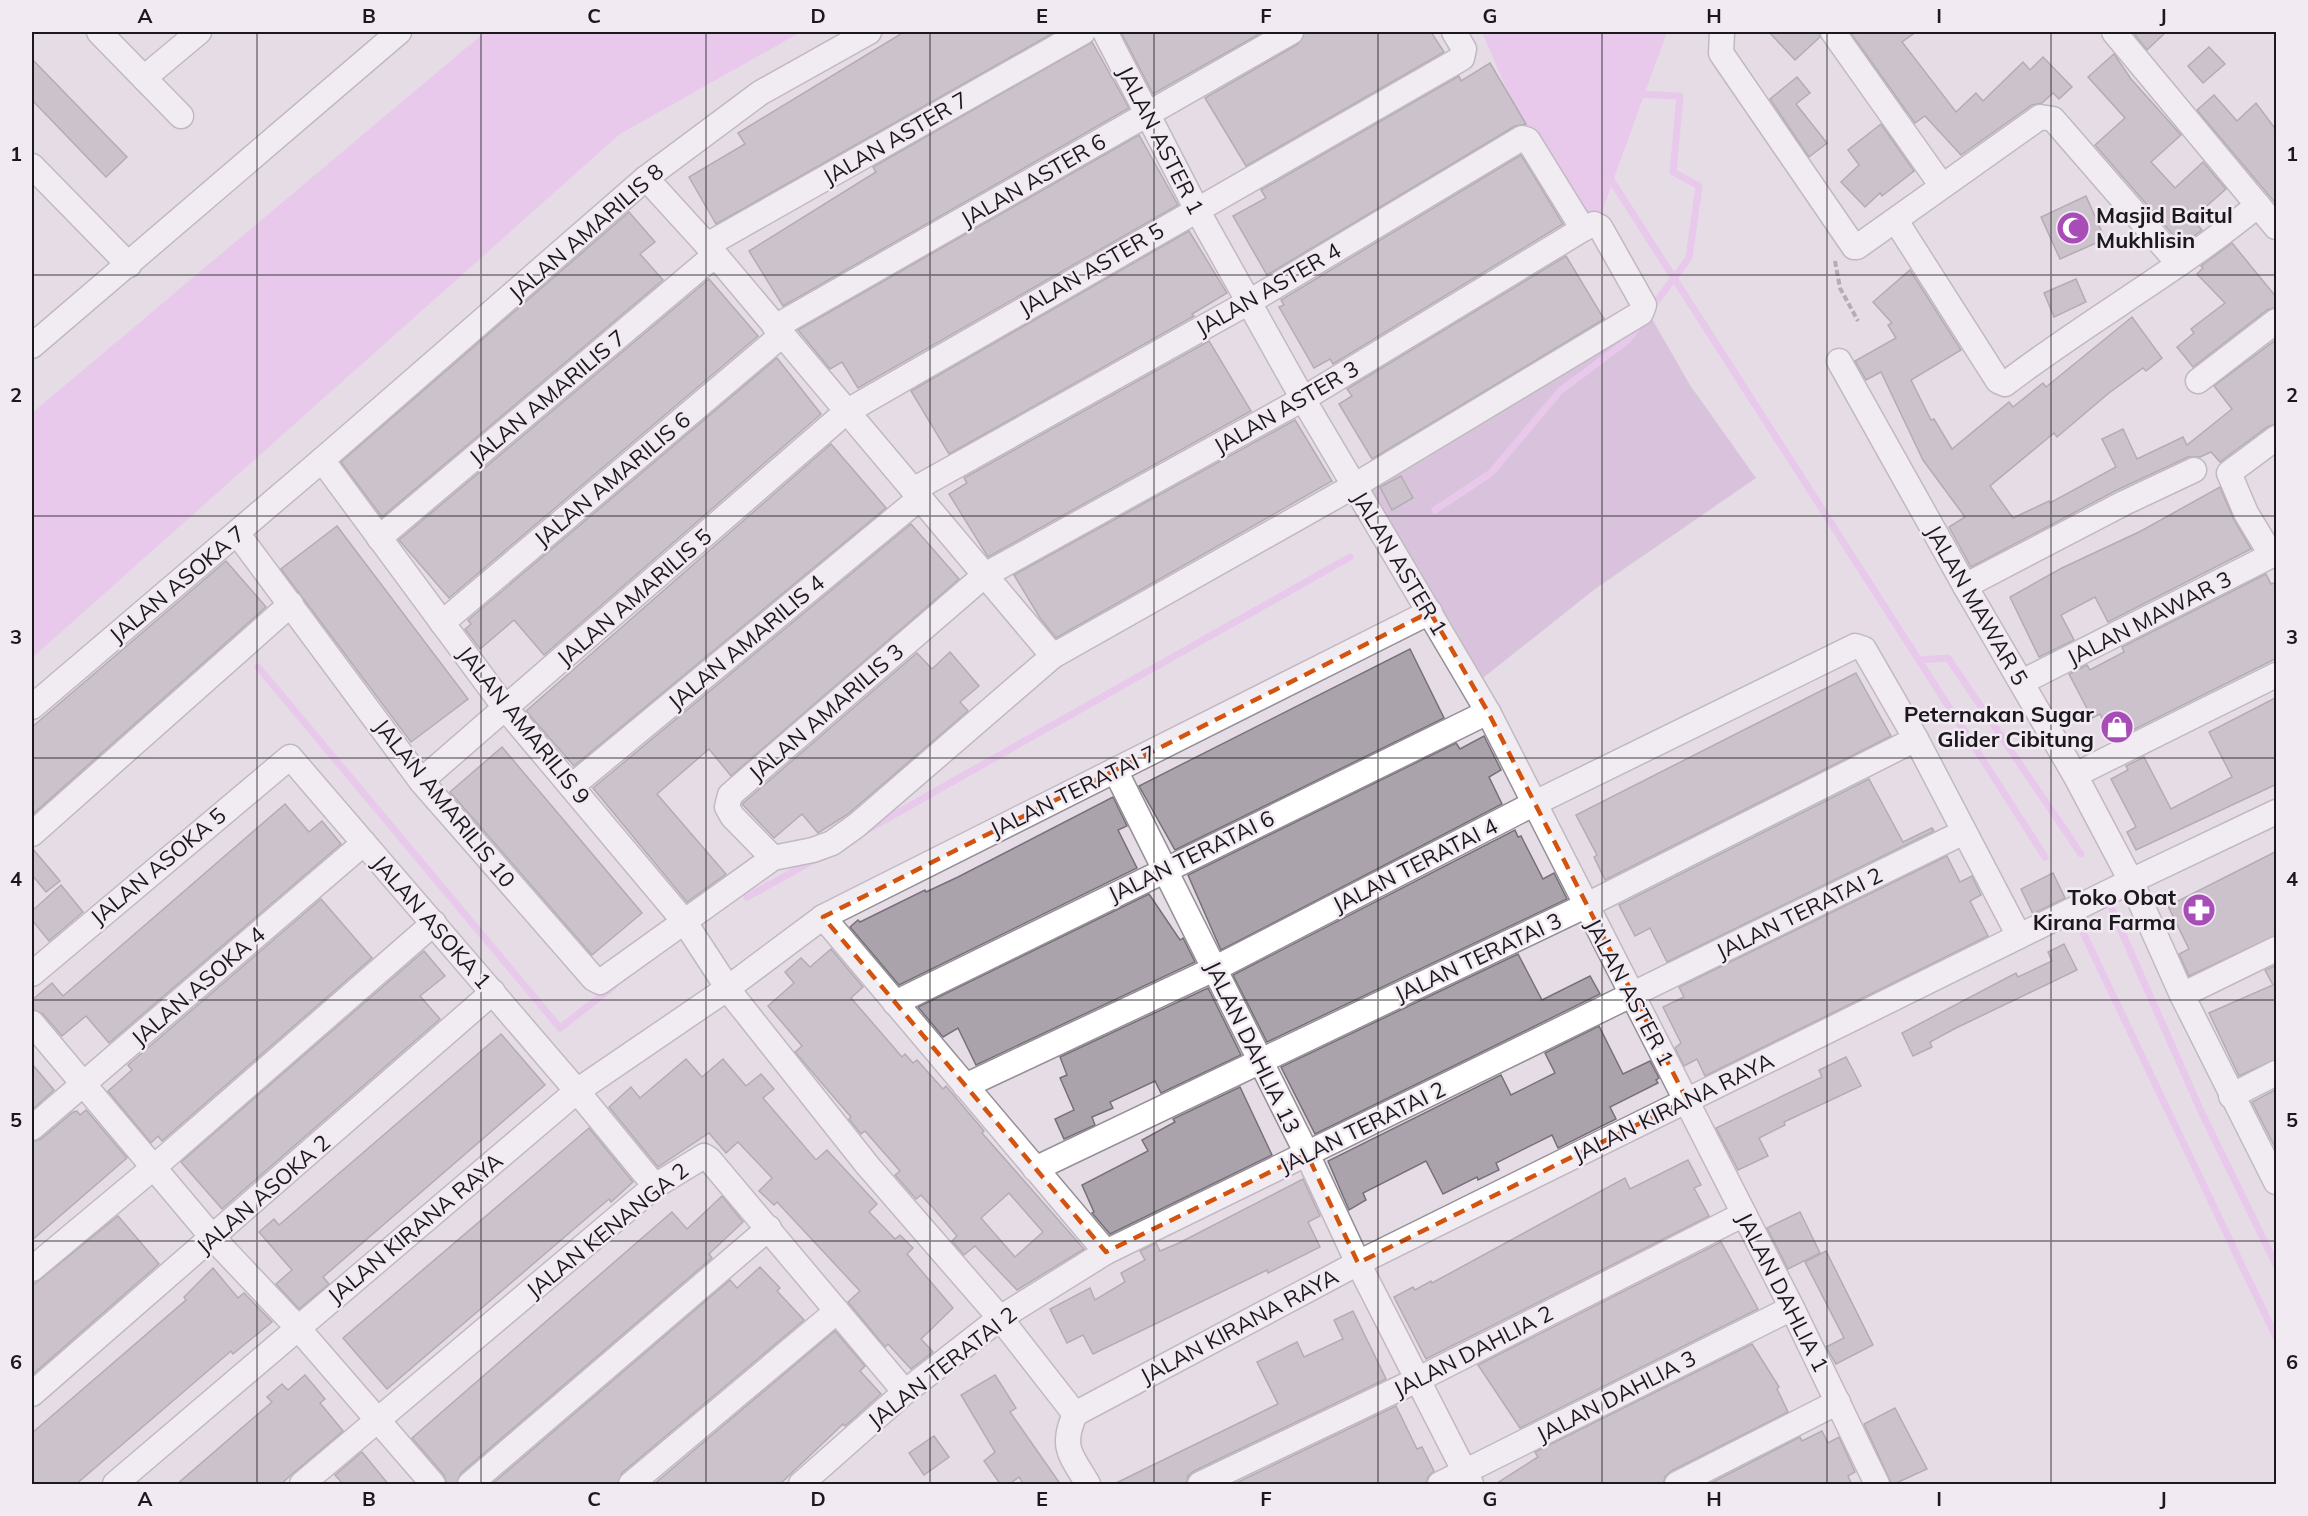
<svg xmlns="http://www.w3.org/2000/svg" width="2308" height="1516" font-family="Mulish,sans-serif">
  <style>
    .green { fill: #caa5d1 }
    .water { fill: #eab1f3 }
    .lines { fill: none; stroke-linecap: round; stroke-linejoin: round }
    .stream { stroke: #eab1f3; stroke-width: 7 }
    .building { fill: #aba3ac; stroke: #787079; stroke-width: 1.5; fill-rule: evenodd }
    .minor-casing { stroke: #968f97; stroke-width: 27 }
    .path { stroke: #787379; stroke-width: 4; stroke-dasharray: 6 3; stroke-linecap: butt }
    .minor { stroke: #fff; stroke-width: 24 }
    .marked { fill: none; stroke: #d4530e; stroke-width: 4.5; stroke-dasharray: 12 8; stroke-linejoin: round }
    .grid { fill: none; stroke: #1c191c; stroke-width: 1.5; stroke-opacity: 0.55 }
    .labels { text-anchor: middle; stroke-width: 5; stroke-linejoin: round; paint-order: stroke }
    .street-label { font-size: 22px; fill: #1c191c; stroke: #f2eaf3 }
    .poi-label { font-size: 22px; font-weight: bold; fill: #1c191c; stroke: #f2eaf3; text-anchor: end }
    .neatline { fill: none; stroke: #1c191c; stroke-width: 2 }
    .grid-label { font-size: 20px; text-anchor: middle; font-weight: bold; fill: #1c191c }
  </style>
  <rect width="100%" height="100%" fill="#e5dce6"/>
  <polygon class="green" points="1644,305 1690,385 1756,478 1595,589 1473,686 1354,486"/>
  <g class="water">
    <polygon points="485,32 801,32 620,134 32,658 32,413"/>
    <polygon points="1482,32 1667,32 1597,225 1593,225 1528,140"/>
  </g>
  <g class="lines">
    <g class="stream">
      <polyline points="1638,94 1680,96 1673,172 1699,186 1689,258 1650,310"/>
      <polyline points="1608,175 2045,857"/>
      <polyline points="1435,510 1491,473 1560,391 1628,340 1640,324"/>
      <polyline points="1919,660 1948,658 2081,854"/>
      <polyline points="258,667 560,1028 613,987"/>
      <polyline points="867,830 1350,557"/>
      <polyline points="747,897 816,859"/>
      <polyline points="2112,910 2200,1109 2276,1265"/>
      <polyline points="2077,920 2276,1337"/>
    </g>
  </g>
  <g class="building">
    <polygon points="904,32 1055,32 716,224 689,177 745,144 738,133"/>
    <polygon points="1121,32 1263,32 1153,94"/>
    <polygon points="1305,32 1431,32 1444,52 1246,166 1205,98 1298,44"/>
    <polygon points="1769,32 1819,32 1820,37 1795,60"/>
    <polygon points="1850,32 1916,32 1902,42 1956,112 1976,93 1983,101 2023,62 2030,70 2043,57 2072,87 2059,99 2053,93 2042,103 2032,105 1961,155 1925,116 1915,123"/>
    <polygon points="2139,32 2166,32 2147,50 2135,35"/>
    <polygon points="1092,42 1129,108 783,306 749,251 876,172 873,167"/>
    <polygon points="2209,47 2225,64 2203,83 2188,66"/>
    <polygon points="2114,54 2131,79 2181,135 2151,162 2175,188 2203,162 2226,189 2192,219 2202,230 2182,245 2095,145 2125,118 2088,77"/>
    <polygon points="32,59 127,157 106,177 32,100"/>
    <polygon points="1490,63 1526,124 1515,126 1267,275 1233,216 1266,198 1261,190 1459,76 1461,81"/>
    <polygon points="1797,77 1810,93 1796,104 1827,143 1809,157 1770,99"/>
    <polygon points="2214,95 2237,121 2256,103 2277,131 2277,205 2197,110"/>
    <polygon points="1881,124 1914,171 1882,196 1880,193 1865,207 1841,182 1859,165 1848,150"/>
    <polygon points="1139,135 1178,205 858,388 842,362 830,369 798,330"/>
    <polygon points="1521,155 1563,224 1333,364 1330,359 1314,368 1279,307 1284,305 1281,300"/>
    <polygon points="2086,196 2105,239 2060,259 2041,217"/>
    <polygon points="629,212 655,242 640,254 663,280 382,517 341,462"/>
    <polygon points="1189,231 1227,293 1192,314 1194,316 949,454 911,391"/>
    <polygon points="2232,243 2277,298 2277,307 2267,310 2193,367 2177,347 2194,333 2191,329 2225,303 2197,274 2203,268 2201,266"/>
    <polygon points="1566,256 1604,319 1372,459 1339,404 1352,396 1347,389"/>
    <polygon points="1910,270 1961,350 1911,380 1931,420 1934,419 1952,449 2009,402 2013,407 2043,383 2046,387 2132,317 2162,358 2146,371 2143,368 2109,393 2057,437 2054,433 1990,486 2013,518 2049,501 2050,503 2116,467 2102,439 2123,429 2137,459 2183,437 2187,445 2232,409 2214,386 2277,339 2277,424 2267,427 2220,462 2211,452 2200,457 2188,457 2117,490 1971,567 1949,527 1965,517 1923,460 1881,372 1866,380 1855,361 1896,338 1888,325 1892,323 1873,302"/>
    <polygon points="709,279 758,336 449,598 399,540"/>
    <polygon points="2076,279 2086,302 2054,317 2044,293"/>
    <polygon points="1209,341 1251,411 988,557 949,494 967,483 964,478"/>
    <polygon points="777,358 821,414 544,655 514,620 480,649 465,629 471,624 468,620"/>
    <polygon points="1295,420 1332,481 1056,638 1040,618 1014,575"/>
    <polygon points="831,444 886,508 574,766 526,711"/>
    <polygon points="1401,476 1413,498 1392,510 1380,487"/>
    <polygon points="2220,487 2234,520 2251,549 2108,622 2095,597 2061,615 2074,640 2039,657 2010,597 2062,568 2141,531"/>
    <polygon points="911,524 959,579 731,776 709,749 657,794 726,874 687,902 593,788"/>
    <polygon points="337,526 468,699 411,742 281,569"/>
    <polygon points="226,561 266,607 32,815 32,727"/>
    <polygon points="2266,574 2271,584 2277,582 2277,658 2113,740 2100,714 2092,718 2069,674 2087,665 2090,670 2124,652 2122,647"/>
    <polygon points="1410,649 1444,718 1175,850 1139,786"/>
    <polygon points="950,652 979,686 960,702 968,711 848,814 818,833 802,814 774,838 742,804 917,653 932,669"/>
    <polygon points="1856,673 1891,736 1605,880 1594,857 1597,855 1576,815"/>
    <polygon points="2277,697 2277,784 2136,850 2127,832 2136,827 2111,779 2128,770 2126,766 2144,757 2171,809 2232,777 2209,732"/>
    <polygon points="1484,736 1501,770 1489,777 1502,804 1221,950 1188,875 1456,743 1460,749"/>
    <polygon points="502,747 642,913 592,955 450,792"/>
    <polygon points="1869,779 1903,842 1932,828 1934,831 1667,962 1650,928 1635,936 1619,905"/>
    <polygon points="1113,797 1127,826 1118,830 1137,868 899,985 850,927 858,920 860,922 925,890 926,892 958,877"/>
    <polygon points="285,804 309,832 322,821 341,844 109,1043 86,1016 62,1036 43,1014 32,1009 32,1000 52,983 63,996"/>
    <polygon points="1515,830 1518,837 1521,836 1543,879 1554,873 1567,899 1267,1042 1233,975"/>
    <polygon points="32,848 60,881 46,892 32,875"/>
    <polygon points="2277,851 2277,935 2189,976 2179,954 2189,949 2168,906"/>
    <polygon points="1947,856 1960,882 1972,876 1981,895 1970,901 1988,936 1705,1076 1697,1059 1684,1066 1675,1048 1681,1043 1663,1007 1684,997 1679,987"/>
    <polygon points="2053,873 2065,898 2033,914 2021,889"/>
    <polygon points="61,885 83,912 49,941 32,920 32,911"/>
    <polygon points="1149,894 1180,940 1183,938 1195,962 976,1065 958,1028 943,1037 918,1007"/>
    <polygon points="321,899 372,958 162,1141 158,1136 151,1143 108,1091 132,1070 128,1065"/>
    <polygon points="2064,944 2077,970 1956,1028 1930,1042 1932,1047 1913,1056 1902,1033 2016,973 2018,977 2052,961 2048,952"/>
    <path d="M831,949L863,987L851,998L902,1057L905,1054L913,1063L917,1060L943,1089L946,1086L984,1131L982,1133L1084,1249L1017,1290L975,1246L964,1255L952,1241L957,1236L934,1209L921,1195L916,1199L895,1175L900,1171L865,1131L861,1134L849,1119L851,1117L795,1052L802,1046L768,1006L794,983L785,972L801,958L810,967ZM1009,1193L1043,1232L1015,1257L981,1218Z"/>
    <polygon points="424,951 445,976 420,996 440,1019 222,1209 181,1162"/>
    <polygon points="1518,954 1542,1000 1590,976 1600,994 1315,1134 1281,1067"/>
    <polygon points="2277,965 2277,1059 2239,1076 2209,1013 2273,985 2265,970"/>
    <polygon points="1208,988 1241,1055 1161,1093 1155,1081 1110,1102 1113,1108 1092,1117 1095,1125 1064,1139 1055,1119 1074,1110 1060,1078 1067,1075 1060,1057"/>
    <polygon points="1599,1026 1623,1074 1650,1061 1659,1078 1656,1080 1658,1083 1610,1107 1616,1119 1558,1148 1552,1135 1496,1163 1499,1170 1478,1180 1477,1177 1443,1194 1426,1161 1363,1193 1366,1200 1349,1210 1328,1161 1501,1075 1511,1095 1555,1073 1545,1053"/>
    <polygon points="501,1034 545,1085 323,1277 329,1284 299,1309 276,1284 292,1270 259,1232 274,1219 279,1225"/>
    <polygon points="1846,1057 1861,1086 1784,1122 1785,1125 1759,1138 1768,1156 1738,1170 1716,1128 1822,1077 1819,1070"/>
    <polygon points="686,1059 702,1077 723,1059 746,1086 761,1074 774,1089 763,1098 816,1160 827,1150 877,1204 869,1212 895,1239 900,1235 913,1248 907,1254 953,1308 921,1339 933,1352 911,1369 888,1344 885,1347 848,1302 860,1291 777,1202 774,1205 759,1191 772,1178 738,1142 726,1153 709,1133 658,1167 609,1107 631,1087 640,1098"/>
    <polygon points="32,1064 54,1090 32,1110"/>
    <polygon points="1240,1087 1272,1155 1110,1234 1092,1213 1094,1212 1082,1185 1148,1151 1142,1140 1175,1122 1173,1119"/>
    <polygon points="2277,1089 2277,1151 2252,1102"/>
    <polygon points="86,1110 127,1158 32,1240 32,1142 41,1139 73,1112 77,1111 80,1115"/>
    <polygon points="589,1128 633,1182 611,1202 609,1199 387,1389 343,1338"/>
    <polygon points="1688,1160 1701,1185 1694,1188 1709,1216 1426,1359 1394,1297 1413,1287 1415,1290 1431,1281 1432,1283 1625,1178 1630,1189"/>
    <polygon points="1303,1179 1320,1216 1308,1222 1320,1247 1268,1273 1267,1270 1093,1354 1083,1335 1067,1343 1050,1309 1090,1288 1095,1300 1125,1282 1121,1273 1145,1260 1140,1251 1156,1243 1160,1251 1179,1243"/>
    <polygon points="722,1196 743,1222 709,1254 712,1258 461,1473 456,1485 447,1485 444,1475 412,1438 672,1212 687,1229"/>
    <polygon points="1800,1212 1820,1253 1788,1269 1767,1228"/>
    <polygon points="118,1216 159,1264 32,1375 32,1286"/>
    <polygon points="1721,1242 1758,1309 1520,1428 1478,1365"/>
    <polygon points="1826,1251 1873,1345 1836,1364 1826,1347 1844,1338 1805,1262"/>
    <polygon points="760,1267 780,1288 777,1291 804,1320 622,1473 617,1485 491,1485 730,1280 737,1288"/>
    <polygon points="213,1268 238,1298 244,1293 272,1322 233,1354 231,1351 75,1485 32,1485 32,1433 186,1300 184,1297"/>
    <polygon points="1353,1311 1386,1379 1194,1471 1188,1476 1186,1485 1112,1485 1278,1404 1257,1362 1297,1342 1304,1357 1343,1339 1334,1320"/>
    <polygon points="835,1331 865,1366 860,1371 881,1394 845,1426 843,1424 779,1485 653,1485"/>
    <polygon points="1752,1344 1779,1387 1777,1389 1788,1412 1671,1471 1665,1477 1663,1485 1494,1485 1538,1457 1535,1452"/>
    <polygon points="305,1375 325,1399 320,1403 343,1431 291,1475 280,1485 176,1485 272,1402 267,1397 282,1384 288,1390"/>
    <polygon points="995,1375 1016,1408 1010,1412 1061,1485 1024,1485 1019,1477 1008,1485 1001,1485 984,1461 995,1452 961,1395"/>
    <polygon points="1396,1406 1417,1449 1422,1447 1434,1471 1428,1477 1426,1485 1232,1485"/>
    <polygon points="1895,1408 1927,1469 1892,1485 1864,1424"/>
    <polygon points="1822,1431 1828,1443 1839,1437 1855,1472 1848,1476 1852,1485 1707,1485 1800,1437 1802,1441"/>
    <polygon points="934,1436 949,1457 924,1475 909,1453"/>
    <polygon points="362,1452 389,1485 344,1485 335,1475"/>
  </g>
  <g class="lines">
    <g class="minor-casing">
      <g id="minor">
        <polyline points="99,32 181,116"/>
        <polyline points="1105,32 1196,208 1303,399 1488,712 1792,1308 1877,1484"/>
        <polyline points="1722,32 1721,53 1854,247 1857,247 2040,117 2053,119 2179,264"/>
        <polyline points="1833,32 1942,186"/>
        <polyline points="2114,32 2276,227"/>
        <polyline points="144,78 199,32"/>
        <polyline points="32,166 129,265"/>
        <polyline points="646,178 707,245 1053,656"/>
        <path d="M1896,221L1998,381L2005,384C2087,321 2178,271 2258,205"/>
        <polyline points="707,245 1083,32"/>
        <polyline points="775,327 1291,32"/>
        <polyline points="32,346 399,32"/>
        <polyline points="1839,361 1965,586 2075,775 2131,881 2182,995 2276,1182"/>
        <polyline points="2198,381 2276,321"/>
        <polyline points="322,460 506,709 684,921 733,996 868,1166 1000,1318 1075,1414"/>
        <polyline points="913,490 1249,302 1522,138 1528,140 1583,229"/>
        <polyline points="237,533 421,781 594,979 600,982 773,858 813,850 832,843 857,825 1053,656 1354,486 1641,313 1644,305 1600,227 1594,224 1583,229 1303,399 985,575 730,795 727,807 732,816 773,858"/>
        <polyline points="379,538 715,255"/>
        <polyline points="2272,556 2246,513 2229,473 2276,438"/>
        <polyline points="1965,586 2124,503 2194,470"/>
        <polyline points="442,623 782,335"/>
        <polyline points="2022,682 2276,553"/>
        <polyline points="32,707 322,460 646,178 760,93 869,32"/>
        <polyline points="1115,770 1307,1154 1358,1263 1471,1484"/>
        <polyline points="2075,775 2276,675"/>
        <polyline points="421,781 846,412 1462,58 1464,49 1454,32"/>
        <polyline points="572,786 920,498"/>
        <polyline points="32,834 291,604"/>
        <polyline points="823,917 1106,1252"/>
        <polyline points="32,974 290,757 577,1091 655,1186"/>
        <polyline points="2182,995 2276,949"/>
        <polyline points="895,1003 1488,712"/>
        <polyline points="32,1023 213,1238 297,1327 433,1484"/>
        <polyline points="965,1086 1214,969 1535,803 1855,646 1864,649 1916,739 2019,936"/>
        <polyline points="2231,1096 2276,1073"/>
        <polyline points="32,1128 364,843"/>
        <polyline points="1035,1169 1585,906 1916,739"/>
        <polyline points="32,1269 153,1168 434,923"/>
        <polyline points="32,1394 493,992"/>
        <polyline points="1075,1414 1358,1263 2131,881 2276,812"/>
        <path d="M1075,1414C1060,1448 1071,1455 1088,1484"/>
        <polyline points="115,1484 577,1091 728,988 823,917 1430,612"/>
        <polyline points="302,1484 655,1186 704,1156 709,1159 905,1392"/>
        <polyline points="470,1484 769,1228"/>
        <polyline points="631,1484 837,1311"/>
        <polyline points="801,1484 905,1392 1000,1318 1106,1252 1964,832"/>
        <polyline points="1200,1484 1419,1379 1744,1214"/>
        <polyline points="1440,1484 1792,1308"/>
        <polyline points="1677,1484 1838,1402"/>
      </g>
    </g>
    <polyline class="path" points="1835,261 1840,288 1858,321"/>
    <use href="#minor" class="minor"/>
  </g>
  <path d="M0 0H2308V1516H0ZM1430,612L1488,712L1687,1100L1358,1263L1307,1154L1106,1252L823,917Z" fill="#e5dce6" fill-opacity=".55" fill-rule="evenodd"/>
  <path class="marked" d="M1430,612L1488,712L1687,1100L1358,1263L1307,1154L1106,1252L823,917Z"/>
  <path class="grid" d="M257,32V1484M481,32V1484M706,32V1484M930,32V1484M1154,32V1484M1378,32V1484M1602,32V1484M1827,32V1484M2051,32V1484M32,275H2276M32,516H2276M32,758H2276M32,1000H2276M32,1241H2276"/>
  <defs>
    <g id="mosque-disc" transform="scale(1.725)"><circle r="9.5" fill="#a84db8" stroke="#f2eaf3"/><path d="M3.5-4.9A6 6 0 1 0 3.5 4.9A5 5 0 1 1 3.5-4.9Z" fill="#fff"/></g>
    <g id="shop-disc" transform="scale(1.725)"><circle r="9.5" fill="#a84db8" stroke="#f2eaf3"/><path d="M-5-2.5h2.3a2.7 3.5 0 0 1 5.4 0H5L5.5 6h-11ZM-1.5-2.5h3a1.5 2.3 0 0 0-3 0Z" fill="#fff"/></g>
    <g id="pharmacy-disc" transform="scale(1.725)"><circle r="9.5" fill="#a84db8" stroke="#f2eaf3"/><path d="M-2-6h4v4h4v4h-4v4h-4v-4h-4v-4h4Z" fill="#fff"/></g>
  </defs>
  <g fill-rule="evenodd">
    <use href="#mosque-disc" x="2073" y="228"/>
    <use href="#shop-disc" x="2117" y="727"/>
    <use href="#pharmacy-disc" x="2199" y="910"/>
  </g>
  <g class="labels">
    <g class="street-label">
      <text transform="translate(895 138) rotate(-30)" y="8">JALAN ASTER 7</text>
      <text transform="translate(1161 140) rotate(63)" y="8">JALAN ASTER 1</text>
      <text transform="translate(1033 180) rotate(-30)" y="8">JALAN ASTER 6</text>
      <text transform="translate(586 232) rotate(-41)" y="8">JALAN AMARILIS 8</text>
      <text transform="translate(1091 269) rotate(-30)" y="8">JALAN ASTER 5</text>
      <text transform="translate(1268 289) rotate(-30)" y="8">JALAN ASTER 4</text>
      <text transform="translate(547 397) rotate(-40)" y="8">JALAN AMARILIS 7</text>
      <text transform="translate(1286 407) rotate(-30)" y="8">JALAN ASTER 3</text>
      <text transform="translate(612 479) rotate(-40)" y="8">JALAN AMARILIS 6</text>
      <text transform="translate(1400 563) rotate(59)" y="8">JALAN ASTER 1</text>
      <text transform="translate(177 584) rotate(-40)" y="8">JALAN ASOKA 7</text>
      <text transform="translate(634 597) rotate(-41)" y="8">JALAN AMARILIS 5</text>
      <text transform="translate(1977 605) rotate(60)" y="8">JALAN MAWAR 5</text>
      <text transform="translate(2149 618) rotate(-27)" y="8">JALAN MAWAR 3</text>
      <text transform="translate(746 642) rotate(-40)" y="8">JALAN AMARILIS 4</text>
      <text transform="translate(826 712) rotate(-41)" y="8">JALAN AMARILIS 3</text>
      <text transform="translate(524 725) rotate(51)" y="8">JALAN AMARILIS 9</text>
      <text transform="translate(1073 791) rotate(-26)" y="8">JALAN TERATAI 7</text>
      <text transform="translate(445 803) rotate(51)" y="8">JALAN AMARILIS 10</text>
      <text transform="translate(1191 856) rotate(-26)" y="8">JALAN TERATAI 6</text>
      <text transform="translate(1415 865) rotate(-27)" y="8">JALAN TERATAI 4</text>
      <text transform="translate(158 866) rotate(-40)" y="8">JALAN ASOKA 5</text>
      <text transform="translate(1799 913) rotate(-26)" y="8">JALAN TERATAI 2</text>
      <text transform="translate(432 922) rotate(49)" y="8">JALAN ASOKA 1</text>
      <text transform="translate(1478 957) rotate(-25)" y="8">JALAN TERATAI 3</text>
      <text transform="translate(198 986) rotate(-41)" y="8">JALAN ASOKA 4</text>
      <text transform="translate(1630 992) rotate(62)" y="8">JALAN ASTER 1</text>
      <text transform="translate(1253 1047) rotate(64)" y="8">JALAN DAHLIA 13</text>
      <text transform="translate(1673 1107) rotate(-26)" y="8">JALAN KIRANA RAYA</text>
      <text transform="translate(1362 1127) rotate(-26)" y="8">JALAN TERATAI 2</text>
      <text transform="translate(263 1194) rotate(-41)" y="8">JALAN ASOKA 2</text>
      <text transform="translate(415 1228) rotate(-40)" y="8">JALAN KIRANA RAYA</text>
      <text transform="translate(607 1230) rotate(-39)" y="8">JALAN KENANGA 2</text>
      <text transform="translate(1783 1292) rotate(63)" y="8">JALAN DAHLIA 1</text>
      <text transform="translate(1239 1326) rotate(-28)" y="8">JALAN KIRANA RAYA</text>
      <text transform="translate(1473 1351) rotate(-27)" y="8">JALAN DAHLIA 2</text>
      <text transform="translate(942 1367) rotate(-38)" y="8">JALAN TERATAI 2</text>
      <text transform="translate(1616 1396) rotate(-27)" y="8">JALAN DAHLIA 3</text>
    </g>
    <g class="poi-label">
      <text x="2096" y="223" text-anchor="start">Masjid Baitul<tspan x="2096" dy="25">Mukhlisin</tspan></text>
      <text x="2094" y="722">Peternakan Sugar<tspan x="2094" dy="25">Glider Cibitung</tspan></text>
      <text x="2176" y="905">Toko Obat<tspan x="2176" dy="25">Kirana Farma</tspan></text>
    </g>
  </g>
  <rect width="2308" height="1516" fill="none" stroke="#f2eaf3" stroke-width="66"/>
  <rect x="33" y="33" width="2242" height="1450" class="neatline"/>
  <g class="grid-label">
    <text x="145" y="23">A</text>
    <text x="369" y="23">B</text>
    <text x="594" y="23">C</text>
    <text x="818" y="23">D</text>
    <text x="1042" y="23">E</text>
    <text x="1266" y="23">F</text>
    <text x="1490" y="23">G</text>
    <text x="1714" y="23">H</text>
    <text x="1939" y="23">I</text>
    <text x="2163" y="23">J</text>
    <text x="16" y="161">1</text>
    <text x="2292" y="161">1</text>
    <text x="16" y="402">2</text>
    <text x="2292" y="402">2</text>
    <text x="16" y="644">3</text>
    <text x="2292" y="644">3</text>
    <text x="16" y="886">4</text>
    <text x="2292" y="886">4</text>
    <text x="16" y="1127">5</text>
    <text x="2292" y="1127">5</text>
    <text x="16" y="1369">6</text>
    <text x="2292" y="1369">6</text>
    <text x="145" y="1506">A</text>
    <text x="369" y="1506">B</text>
    <text x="594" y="1506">C</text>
    <text x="818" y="1506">D</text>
    <text x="1042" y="1506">E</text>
    <text x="1266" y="1506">F</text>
    <text x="1490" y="1506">G</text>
    <text x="1714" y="1506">H</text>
    <text x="1939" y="1506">I</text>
    <text x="2163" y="1506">J</text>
  </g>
</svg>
